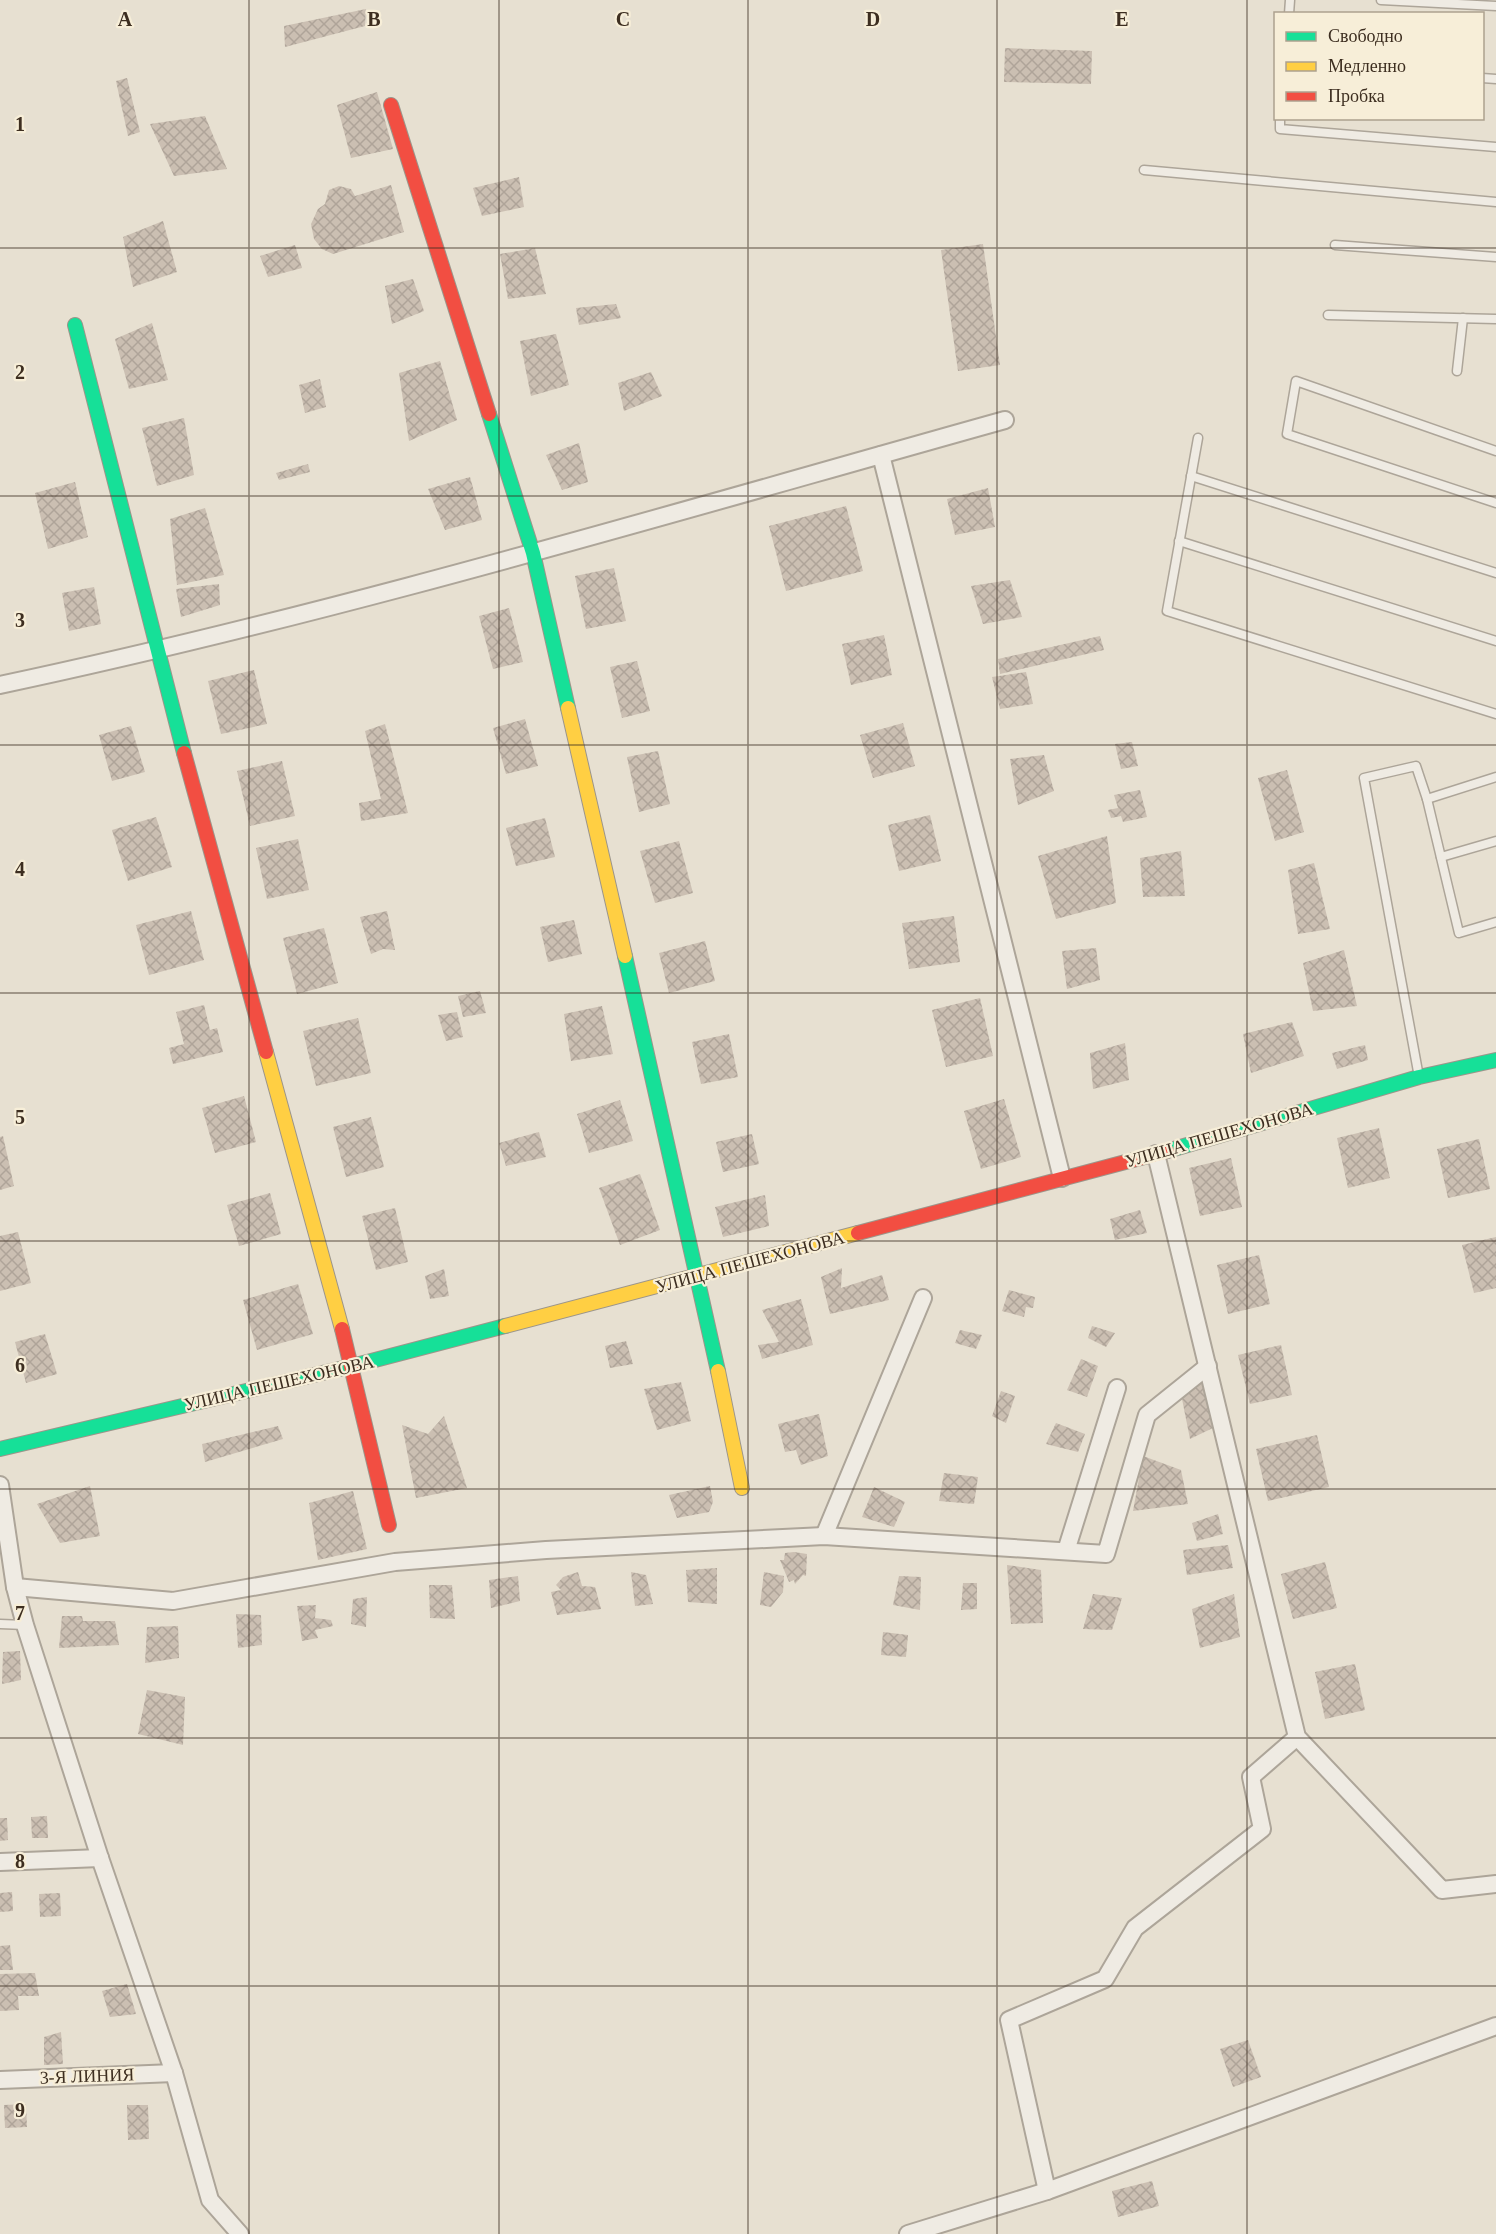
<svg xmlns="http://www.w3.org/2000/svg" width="1496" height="2234" font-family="'Times New Roman',serif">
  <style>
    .building { fill: url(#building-cross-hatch) }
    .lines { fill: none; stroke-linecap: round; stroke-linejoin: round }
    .lane-casing { stroke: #ada599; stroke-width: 11 }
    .street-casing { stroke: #ada599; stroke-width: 20 }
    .fast-casing { stroke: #9c958a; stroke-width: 16 }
    .slow-casing { stroke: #9c958a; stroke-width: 16 }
    .jam-casing { stroke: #9c958a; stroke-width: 16 }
    .lane { stroke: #efebe3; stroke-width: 8 }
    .street { stroke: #efebe3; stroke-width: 16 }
    .fast { stroke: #16e098; stroke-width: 14 }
    .slow { stroke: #ffcf43; stroke-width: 14 }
    .jam { stroke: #f24e42; stroke-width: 14 }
    .grid { fill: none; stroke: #3d2e20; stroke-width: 1.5; stroke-opacity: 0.55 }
    .labels { text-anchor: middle; stroke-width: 4.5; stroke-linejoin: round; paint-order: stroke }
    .street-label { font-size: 18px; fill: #3d2e20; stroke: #f7eed8 }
    .grid-label { font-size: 20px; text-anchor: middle; font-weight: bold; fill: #3d2e20; stroke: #f7eed8; stroke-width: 4.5; stroke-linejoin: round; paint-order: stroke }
  </style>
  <defs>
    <pattern id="building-cross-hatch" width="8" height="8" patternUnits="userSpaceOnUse" patternTransform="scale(1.5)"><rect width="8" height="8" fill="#cbbfb2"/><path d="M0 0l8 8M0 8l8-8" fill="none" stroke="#afa499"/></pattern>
  </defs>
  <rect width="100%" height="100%" fill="#e7e0d1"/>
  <g class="building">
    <polygon points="366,9 365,26 285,47 284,26"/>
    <polygon points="1005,48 1092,51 1091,84 1004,82"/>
    <polygon points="127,78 140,132 128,136 116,81"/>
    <polygon points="377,92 393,149 351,158 337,105"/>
    <polygon points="205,116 227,169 174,176 150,124"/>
    <polygon points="519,177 524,207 482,216 473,188"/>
    <polygon points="391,185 404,232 333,254 322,249 314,239 311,224 318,209 325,204 329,190 339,186 351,189 355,196"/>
    <polygon points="163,221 177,272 133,287 123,237"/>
    <polygon points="983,244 1000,365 958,371 941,250"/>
    <polygon points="295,245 302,268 268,277 260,256"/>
    <polygon points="535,248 546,294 508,299 500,254"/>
    <polygon points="413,279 424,311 392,324 385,286"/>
    <polygon points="616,304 621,318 579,325 576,308"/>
    <polygon points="152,323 168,380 129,389 115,339"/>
    <polygon points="556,334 569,385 531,396 520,341"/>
    <polygon points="440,361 457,420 409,441 399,373"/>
    <polygon points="651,372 662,396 624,411 618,383"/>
    <polygon points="320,379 326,407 305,413 299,385"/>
    <polygon points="184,418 194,475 157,486 142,428"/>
    <polygon points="579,443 588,482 562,490 546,455"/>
    <polygon points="308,464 310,472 279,480 276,473"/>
    <polygon points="470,477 482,520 445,530 428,489"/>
    <polygon points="75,482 88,537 48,549 35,493"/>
    <polygon points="988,488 995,527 955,535 947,499"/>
    <polygon points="846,506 863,571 786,591 769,526"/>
    <polygon points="205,508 224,575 177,585 170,519"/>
    <polygon points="614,568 626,621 586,629 575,576"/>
    <polygon points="1010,580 1022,617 983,624 971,586"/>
    <polygon points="219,584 220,605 181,617 176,589"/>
    <polygon points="94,587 101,624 69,631 62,593"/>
    <polygon points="509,608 523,662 493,669 479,616"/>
    <polygon points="884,635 892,675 851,685 842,644"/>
    <polygon points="1100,636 1104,650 1000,674 998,659"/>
    <polygon points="637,661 650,711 622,718 610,667"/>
    <polygon points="254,670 267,724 221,734 208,681"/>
    <polygon points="1026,672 1033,704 1000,709 992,677"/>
    <polygon points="525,719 538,766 506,774 493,728"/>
    <polygon points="903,723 915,766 873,778 860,735"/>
    <polygon points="385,724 408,813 361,821 359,803 381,799 365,731"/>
    <polygon points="131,726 145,772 112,781 99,735"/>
    <polygon points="1132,742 1138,766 1121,769 1115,744"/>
    <polygon points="658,751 670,804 639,812 627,757"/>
    <polygon points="1044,755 1054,791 1018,805 1010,759"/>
    <polygon points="282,761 295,816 250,826 237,771"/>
    <polygon points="1287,770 1304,832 1275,841 1258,778"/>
    <polygon points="1140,790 1147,817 1123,822 1121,816 1111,818 1108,810 1118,808 1114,795"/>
    <polygon points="930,815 941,861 899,871 888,825"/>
    <polygon points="156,817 172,867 128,881 112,830"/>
    <polygon points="545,818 555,857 516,866 506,828"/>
    <polygon points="1107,836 1116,903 1056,919 1038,856"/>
    <polygon points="298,839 309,890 267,899 256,848"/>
    <polygon points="679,841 693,893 655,903 640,851"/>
    <polygon points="1181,851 1185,896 1143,897 1140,858"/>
    <polygon points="1314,863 1330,929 1298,934 1288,870"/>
    <polygon points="191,911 204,960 149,975 136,925"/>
    <polygon points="387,911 395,950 383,949 371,954 360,917"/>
    <polygon points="954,916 960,962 909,969 902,923"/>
    <polygon points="574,920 582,954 548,962 540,927"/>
    <polygon points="324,928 338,983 297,994 283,938"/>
    <polygon points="705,941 715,981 669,993 659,953"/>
    <polygon points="1096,948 1100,980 1067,989 1062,951"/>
    <polygon points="1344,950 1357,1006 1313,1011 1303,963"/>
    <polygon points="480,991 486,1013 463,1017 458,996"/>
    <polygon points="980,998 993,1056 946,1067 932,1010"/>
    <polygon points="204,1005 210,1030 217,1028 223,1052 173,1064 169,1048 184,1044 176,1012"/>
    <polygon points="602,1006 613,1054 571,1061 564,1014"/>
    <polygon points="457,1012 463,1037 446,1041 438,1015"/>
    <polygon points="358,1018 371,1073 316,1086 303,1031"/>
    <polygon points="1292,1022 1304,1056 1251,1073 1243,1034"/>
    <polygon points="729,1034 738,1077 701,1084 692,1042"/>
    <polygon points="1125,1043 1129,1080 1093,1089 1090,1053"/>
    <polygon points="1365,1045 1368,1060 1337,1069 1332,1053"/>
    <polygon points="244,1096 256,1142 215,1153 202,1108"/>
    <polygon points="1004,1099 1021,1157 981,1169 964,1111"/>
    <polygon points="620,1100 633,1141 589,1153 577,1114"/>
    <polygon points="371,1117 384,1167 346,1177 333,1127"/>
    <polygon points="1379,1128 1390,1178 1348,1188 1337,1138"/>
    <polygon points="539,1132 546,1157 506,1166 499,1143"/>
    <polygon points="752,1134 759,1164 723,1172 716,1142"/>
    <polygon points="3,1136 14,1186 0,1190 0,1137"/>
    <polygon points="1479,1139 1490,1189 1448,1198 1437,1149"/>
    <polygon points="1231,1158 1242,1207 1200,1216 1189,1168"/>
    <polygon points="640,1174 660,1230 620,1245 599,1188"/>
    <polygon points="270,1193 281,1234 239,1246 227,1205"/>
    <polygon points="765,1195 769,1226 723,1237 715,1207"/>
    <polygon points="395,1208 408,1262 376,1270 362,1216"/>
    <polygon points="1140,1210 1147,1233 1115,1240 1110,1219"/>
    <polygon points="18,1232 31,1283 0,1291 0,1236"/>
    <polygon points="1496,1237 1496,1288 1474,1293 1462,1245"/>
    <polygon points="1259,1255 1270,1304 1228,1314 1217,1265"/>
    <polygon points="842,1268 841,1288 882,1275 889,1300 830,1314 821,1277"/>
    <polygon points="444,1269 449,1296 430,1299 425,1276"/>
    <polygon points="298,1284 313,1334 257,1350 243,1300"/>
    <polygon points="1009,1290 1035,1297 1033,1308 1026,1307 1024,1317 1002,1311"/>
    <polygon points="801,1299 813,1345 762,1359 758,1345 779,1342 762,1310"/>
    <polygon points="1092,1326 1115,1333 1106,1347 1088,1338"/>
    <polygon points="960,1330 982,1335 976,1349 955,1343"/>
    <polygon points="45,1334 57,1374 26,1383 15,1342"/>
    <polygon points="626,1341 633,1364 610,1368 605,1346"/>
    <polygon points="1281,1345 1292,1395 1250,1404 1238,1355"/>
    <polygon points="1081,1359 1098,1366 1087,1397 1067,1390"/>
    <polygon points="681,1382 691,1421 657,1430 644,1389"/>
    <polygon points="1207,1382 1215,1427 1190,1439 1180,1389"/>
    <polygon points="1001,1391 1015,1396 1006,1423 992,1416"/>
    <polygon points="819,1414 828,1456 801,1465 796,1450 785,1452 778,1424"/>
    <polygon points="444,1416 467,1488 416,1498 402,1425 428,1434"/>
    <polygon points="1056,1423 1085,1434 1078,1452 1046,1444"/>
    <polygon points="278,1426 283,1439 205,1462 202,1444"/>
    <polygon points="1317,1435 1329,1487 1268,1501 1256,1449"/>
    <polygon points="1143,1456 1181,1470 1188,1504 1133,1511"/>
    <polygon points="944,1473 978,1477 974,1504 939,1501"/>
    <polygon points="90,1486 100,1536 60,1543 37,1504"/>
    <polygon points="710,1486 713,1502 709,1512 677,1518 669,1495"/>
    <polygon points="874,1487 905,1502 894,1527 862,1517"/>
    <polygon points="353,1491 367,1549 318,1560 309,1503"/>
    <polygon points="1218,1514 1223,1534 1197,1541 1192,1523"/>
    <polygon points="1228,1545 1233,1568 1187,1575 1183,1550"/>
    <polygon points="794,1552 807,1554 806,1576 803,1575 795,1584 794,1580 789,1582 780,1560 784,1560 785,1553"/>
    <polygon points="1325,1562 1337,1608 1293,1619 1281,1574"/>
    <polygon points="1007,1565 1041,1570 1043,1623 1011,1624"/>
    <polygon points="717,1568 717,1604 688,1602 686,1570"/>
    <polygon points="578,1572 582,1586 595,1587 601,1609 557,1615 551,1592 561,1590 556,1585 563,1577"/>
    <polygon points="631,1572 646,1575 653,1604 635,1606"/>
    <polygon points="764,1572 784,1576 783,1592 771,1607 760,1605"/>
    <polygon points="518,1576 520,1601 491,1608 489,1580"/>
    <polygon points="899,1576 921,1577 920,1610 893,1605"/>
    <polygon points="963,1583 977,1583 977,1609 961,1610"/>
    <polygon points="429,1585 452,1585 455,1619 430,1618"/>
    <polygon points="1093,1594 1122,1598 1112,1630 1083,1629"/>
    <polygon points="1234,1594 1240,1637 1200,1648 1192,1609"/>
    <polygon points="367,1597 366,1627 351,1624 353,1599"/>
    <polygon points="316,1605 315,1618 331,1620 333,1626 315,1630 318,1638 302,1641 297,1606"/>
    <polygon points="236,1614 261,1615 262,1645 238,1648"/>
    <polygon points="62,1616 82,1616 83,1621 115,1621 119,1645 59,1648"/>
    <polygon points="178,1626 179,1658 145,1663 147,1627"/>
    <polygon points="883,1632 908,1635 906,1657 881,1655"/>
    <polygon points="20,1651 21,1680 2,1684 3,1652"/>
    <polygon points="1355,1664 1365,1710 1325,1719 1315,1672"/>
    <polygon points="147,1690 185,1697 183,1745 138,1734"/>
    <polygon points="47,1816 48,1838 32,1838 31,1817"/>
    <polygon points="0,1818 7,1818 8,1840 0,1841"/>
    <polygon points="12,1892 13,1911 0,1912 0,1893"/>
    <polygon points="60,1893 61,1916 40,1917 39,1894"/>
    <polygon points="10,1945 13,1970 0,1970 0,1946"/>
    <polygon points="35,1973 39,1996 18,1996 19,2010 0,2011 0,1974"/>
    <polygon points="127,1984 136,2014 110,2017 102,1991"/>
    <polygon points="61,2032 63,2064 44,2065 44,2037"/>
    <polygon points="1248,2040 1261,2077 1233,2087 1220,2049"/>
    <polygon points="26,2104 27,2127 5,2128 4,2105"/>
    <polygon points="127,2105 148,2105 149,2139 128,2140"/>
    <polygon points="1152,2181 1159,2206 1118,2217 1112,2191"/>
  </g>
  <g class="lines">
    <g class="lane-casing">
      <g id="lane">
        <polyline points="1381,0 1496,6"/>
        <polyline points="1289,14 1290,0"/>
        <polyline points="1482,78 1496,79"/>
        <polyline points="1280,118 1280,129 1496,147"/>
        <polyline points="1144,170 1496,202"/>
        <polyline points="1335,245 1496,257"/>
        <polyline points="1328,315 1496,319"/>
        <polyline points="1457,371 1463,318"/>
        <polyline points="1198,438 1167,611 1496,714"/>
        <polyline points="1496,451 1296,381 1287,434 1496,503"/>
        <polyline points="1191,476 1496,573"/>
        <polyline points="1179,541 1496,641"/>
        <polyline points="1496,777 1427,799 1459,933 1496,922"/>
        <polyline points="1441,857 1496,841"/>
        <polyline points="1419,1077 1364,778 1416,766 1427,799"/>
        <polyline points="0,1624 25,1625"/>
      </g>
    </g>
    <g class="street-casing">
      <g id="street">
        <polyline points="881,455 1062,1178"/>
        <path d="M0,685C339,613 672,513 1005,420"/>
        <polyline points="1156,1154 1297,1737 1442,1890 1496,1884"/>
        <polyline points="0,1485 15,1587 25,1625 100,1858 174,2073 210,2200 240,2234"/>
        <polyline points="824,1536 923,1298"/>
        <polyline points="1066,1551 1117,1388"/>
        <polyline points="15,1587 173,1601 395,1562 546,1550 824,1536 1106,1554 1147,1415 1208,1366"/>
        <polyline points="0,1862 100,1858"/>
        <polyline points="0,2080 174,2073"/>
        <polyline points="1047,2191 1009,2020 1105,1979 1135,1928 1262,1829 1251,1777 1297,1737"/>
        <polyline points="908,2234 1047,2191 1496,2026"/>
      </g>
    </g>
    <g class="fast-casing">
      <g id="fast">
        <polyline points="75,325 184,753"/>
        <polyline points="489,414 533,553 568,708"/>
        <polyline points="625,956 718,1371"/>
        <polyline points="1167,1151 1419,1077 1496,1060"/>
        <polyline points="0,1449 352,1366 505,1326"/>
      </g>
    </g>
    <g class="slow-casing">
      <g id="slow">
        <polyline points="568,708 625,956"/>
        <polyline points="266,1052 342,1329"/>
        <polyline points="505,1326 858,1233"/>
        <polyline points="718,1371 742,1488"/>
      </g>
    </g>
    <g class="jam-casing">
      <g id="jam">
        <polyline points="391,105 489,414"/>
        <polyline points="184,753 266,1052"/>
        <polyline points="858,1233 1167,1151"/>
        <polyline points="342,1329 389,1525"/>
      </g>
    </g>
    <use href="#lane" class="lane"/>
    <use href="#street" class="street"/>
    <use href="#fast" class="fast"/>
    <use href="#slow" class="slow"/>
    <use href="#jam" class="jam"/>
  </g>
  <path class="grid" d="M249,0V2234M499,0V2234M748,0V2234M997,0V2234M1247,0V2234M0,248H1496M0,496H1496M0,745H1496M0,993H1496M0,1241H1496M0,1489H1496M0,1738H1496M0,1986H1496"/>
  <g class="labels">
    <g class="street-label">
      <text transform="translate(1219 1135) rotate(-16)" y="6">УЛИЦА ПЕШЕХОНОВА</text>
      <text transform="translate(750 1262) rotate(-15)" y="6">УЛИЦА ПЕШЕХОНОВА</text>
      <text transform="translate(279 1383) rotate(-13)" y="6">УЛИЦА ПЕШЕХОНОВА</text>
      <text transform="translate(87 2076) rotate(-2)" y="6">3-Я ЛИНИЯ</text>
    </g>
  </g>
  <g class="grid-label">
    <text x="125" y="26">A</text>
    <text x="374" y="26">B</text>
    <text x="623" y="26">C</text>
    <text x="873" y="26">D</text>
    <text x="1122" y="26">E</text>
    <text x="20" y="131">1</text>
    <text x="20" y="379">2</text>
    <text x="20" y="627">3</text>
    <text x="20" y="876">4</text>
    <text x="20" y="1124">5</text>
    <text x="20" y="1372">6</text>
    <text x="20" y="1620">7</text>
    <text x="20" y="1868">8</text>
    <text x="20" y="2117">9</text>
  </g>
  <rect x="1274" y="12" width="210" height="108" fill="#f7eed8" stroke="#ada18e" stroke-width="1.5"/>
  <rect x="1286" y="32" width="30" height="9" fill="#16e098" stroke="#ada18e" stroke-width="1.5"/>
  <text x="1328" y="42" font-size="18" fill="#3d2e20">Свободно</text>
  <rect x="1286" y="62" width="30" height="9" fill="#ffcf43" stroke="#ada18e" stroke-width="1.5"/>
  <text x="1328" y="72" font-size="18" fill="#3d2e20">Медленно</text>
  <rect x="1286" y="92" width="30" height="9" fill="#f24e42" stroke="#ada18e" stroke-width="1.5"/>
  <text x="1328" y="102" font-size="18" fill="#3d2e20">Пробка</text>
</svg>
